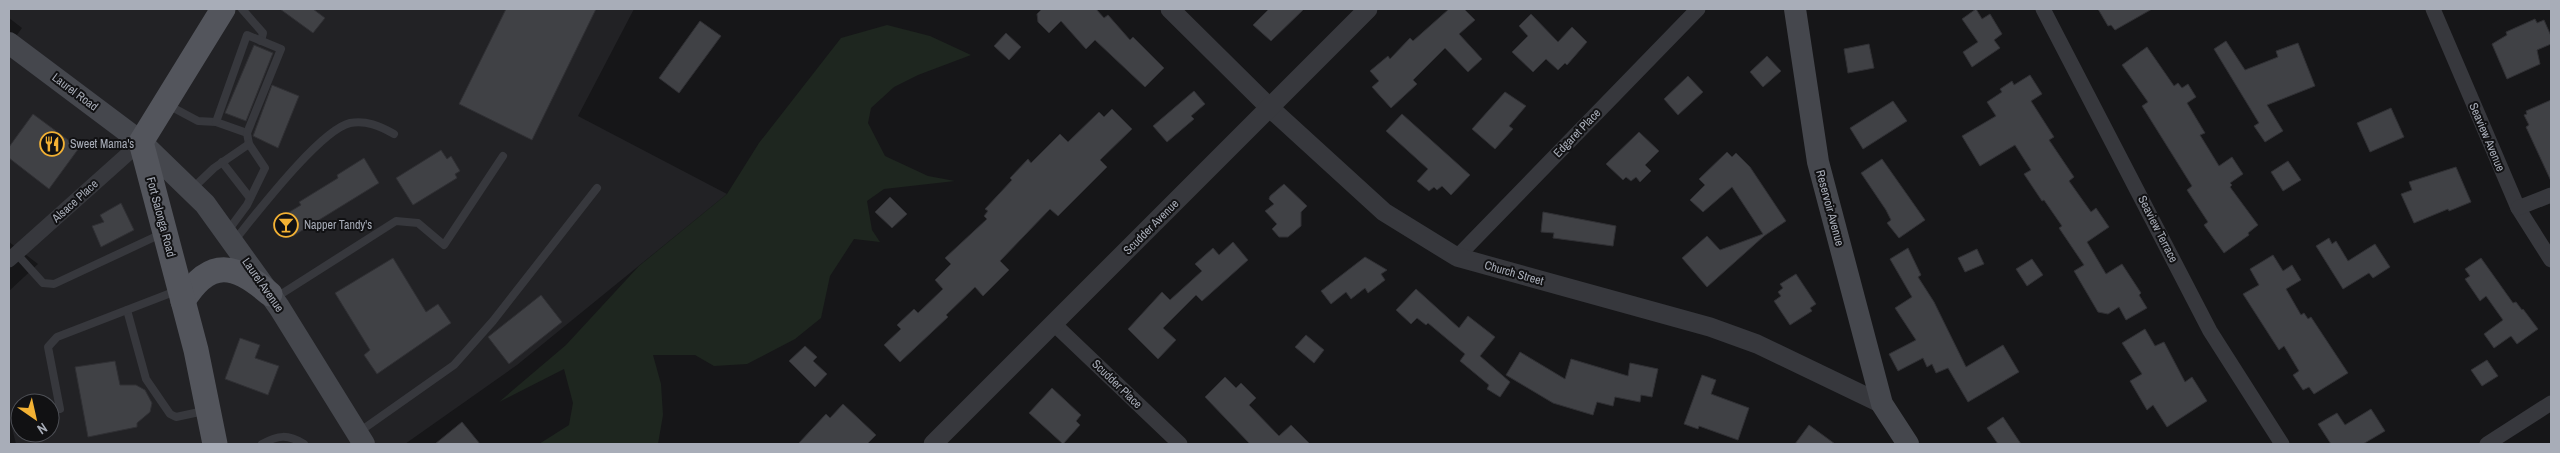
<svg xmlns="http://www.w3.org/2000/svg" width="2560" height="453" font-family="'Archivo Narrow',sans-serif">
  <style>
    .built { fill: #222225; fill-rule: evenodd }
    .green { fill: #1e261f }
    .building { fill: #404145; stroke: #303034 }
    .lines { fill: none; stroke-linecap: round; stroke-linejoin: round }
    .service { stroke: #37383d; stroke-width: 8 }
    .minor { stroke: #37383d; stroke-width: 15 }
    .tertiary { stroke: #37383d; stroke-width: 19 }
    .secondary { stroke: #45474d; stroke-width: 22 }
    .primary { stroke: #53555c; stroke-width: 25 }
    .labels { text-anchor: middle; stroke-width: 4; stroke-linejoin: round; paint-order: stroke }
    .street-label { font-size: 12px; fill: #a8adb8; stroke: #111113 }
    .poi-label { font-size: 12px; fill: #a8adb8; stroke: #111113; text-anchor: start }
  </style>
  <rect width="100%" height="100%" fill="#161618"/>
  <path class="built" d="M9,9H634L578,116L727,194L517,365L405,444H16L9,416V291L38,264L9,242V46L22,28L9,18ZM20,403H50V433H20Z"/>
  <polygon class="green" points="887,25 930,36 971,55 918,75 894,87 871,108 868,123 885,156 928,176 955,181 884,189 867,201 872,230 880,242 854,239 830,276 821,318 795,339 747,364 714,366 695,355 653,355 661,384 663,415 658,444 539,444 569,425 573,403 564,369 499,402 566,345 639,266 727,194 759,143 841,38"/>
  <g class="building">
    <polygon points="280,9 313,9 325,18 313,33"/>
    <polygon points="506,9 596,9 532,140 459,104"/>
    <polygon points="1042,9 1096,9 1104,18 1108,15 1130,40 1133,37 1164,68 1145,87 1095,40 1086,49 1061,21 1049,33 1038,22 1037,14"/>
    <polygon points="1269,9 1304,9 1271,41 1253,25"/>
    <polygon points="1449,9 1464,9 1475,20 1459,34 1482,59 1468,72 1445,48 1413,80 1417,84 1391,108 1372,87 1379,81 1370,71 1388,56 1390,59 1410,38 1413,41"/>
    <polygon points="1976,9 1982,19 1990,14 2002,34 1994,40 2000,48 1972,67 1963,52 1978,42 1962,19"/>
    <polygon points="2098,9 2152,9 2115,30 2111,25 2108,26"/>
    <polygon points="1531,14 1558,42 1572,27 1587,42 1567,65 1565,63 1558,70 1546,59 1533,72 1512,52 1528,36 1519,26"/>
    <polygon points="2535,19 2537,23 2544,20 2551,36 2551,44 2537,50 2540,64 2507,79 2492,44 2507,35 2506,32"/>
    <polygon points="700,21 721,36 679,93 659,78"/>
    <polygon points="1006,33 1021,47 1009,60 994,46"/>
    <polygon points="2226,41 2245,70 2278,57 2276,51 2298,43 2315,86 2267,105 2283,131 2265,142 2254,126 2259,123 2214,49"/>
    <polygon points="1869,44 1874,68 1848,73 1844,49"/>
    <polygon points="254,45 273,53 246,121 225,113"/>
    <polygon points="2147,47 2174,86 2178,83 2182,88 2188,84 2196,97 2187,103 2205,133 2200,135 2219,166 2232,157 2243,174 2230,183 2232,185 2230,187 2258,225 2248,233 2249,235 2224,253 2204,225 2208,222 2187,190 2192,186 2142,106 2148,102 2122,65"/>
    <polygon points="1767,56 1781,71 1763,87 1750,72"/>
    <polygon points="2030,75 2042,94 2031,101 2054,137 2049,140 2074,177 2069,181 2091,212 2096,208 2109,227 2087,242 2106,274 2122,264 2141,293 2139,295 2147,308 2126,320 2119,307 2108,314 2098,312 2074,271 2084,265 2059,228 2062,226 2044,200 2042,201 2024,174 2031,170 2015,145 1980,166 1962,136 1996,116 1987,102 2002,92 2000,89 2012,81 2014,85"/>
    <polygon points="1688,76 1703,92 1678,115 1664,99"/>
    <polygon points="272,85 299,96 278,148 253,136"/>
    <polygon points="1194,91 1205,104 1191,116 1194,119 1167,142 1153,126"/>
    <polygon points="1505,92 1526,106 1509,126 1513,129 1495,149 1472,129"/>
    <polygon points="2551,100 2551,181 2526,127 2529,125 2524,115 2527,114 2526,111"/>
    <polygon points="1893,101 1907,121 1863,149 1850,128"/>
    <polygon points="2391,108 2404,137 2370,152 2357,123"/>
    <polygon points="1112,109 1132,129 1100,160 1107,167 1058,216 1050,209 1000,261 1009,270 983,296 975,287 946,315 948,317 900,362 884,345 901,329 897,325 914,309 918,313 943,289 935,280 951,264 945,258 987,219 984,216 988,211 985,209 1012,180 1010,178 1028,159 1031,163 1060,134 1068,142 1099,112 1104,117"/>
    <polygon points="33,114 79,148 49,189 9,158 9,147"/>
    <polygon points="1402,114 1470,175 1451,195 1442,186 1437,190 1434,187 1429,191 1417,181 1428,169 1386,131"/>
    <polygon points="1639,132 1659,151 1645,165 1651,171 1640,182 1636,177 1631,181 1626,177 1623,180 1606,164"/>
    <polygon points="441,150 447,159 451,156 460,171 455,174 457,178 413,205 396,178"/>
    <polygon points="1727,152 1732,157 1736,153 1750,167 1786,221 1764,236 1707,287 1682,258 1707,236 1720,250 1763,234 1732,187 1703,212 1690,200 1705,185 1699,179"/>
    <polygon points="364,158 379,183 293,236 281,217 301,205 299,202 338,178 337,175"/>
    <polygon points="1882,159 1925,220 1899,238 1887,223 1891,220 1886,210 1861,173"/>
    <polygon points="2288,161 2301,180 2283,191 2271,172"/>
    <polygon points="2456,167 2471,202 2449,211 2448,209 2414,223 2401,194 2412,190 2409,182"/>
    <polygon points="1284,184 1307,206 1301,212 1301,226 1288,237 1279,237 1272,229 1277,224 1265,211 1274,204 1269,199 1270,196"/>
    <polygon points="890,197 907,214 892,228 875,212"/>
    <polygon points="121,203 134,230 101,247 92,226 104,222 100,215"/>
    <polygon points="1543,212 1616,226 1613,246 1553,238 1554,233 1541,232"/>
    <polygon points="2329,238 2332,244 2336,241 2348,261 2375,244 2390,267 2373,278 2369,273 2343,289 2316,246"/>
    <polygon points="1233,242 1248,260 1202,301 1196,295 1163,328 1176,340 1158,359 1128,329 1162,292 1170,300 1202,271 1195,264 1213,248 1219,255"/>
    <polygon points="1908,248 1921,275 1918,277 1934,302 1966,367 2003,345 2019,372 1968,402 1948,368 1936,373 1932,364 1927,367 1923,358 1898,371 1889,354 1916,340 1895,308 1912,297 1890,259"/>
    <polygon points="1977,249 1984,264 1965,272 1958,258"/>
    <polygon points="2273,255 2283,271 2292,265 2301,280 2286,289 2301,315 2304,313 2308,319 2311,317 2348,373 2314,394 2309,387 2303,390 2293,375 2299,371 2284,346 2279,350 2243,294 2259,285 2250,269"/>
    <polygon points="1365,257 1387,270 1381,274 1385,280 1368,293 1365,288 1351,299 1346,292 1331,304 1321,291"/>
    <polygon points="393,258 426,312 438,304 451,323 377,374 364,355 370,350 335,293"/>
    <polygon points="2481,258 2513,303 2516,302 2522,310 2523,309 2538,329 2517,344 2511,336 2494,348 2484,334 2503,320 2486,296 2480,301 2465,279 2470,276 2465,269"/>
    <polygon points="2032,259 2043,275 2027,286 2016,269"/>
    <polygon points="1796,274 1816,304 1810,308 1812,311 1790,325 1774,301 1781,296 1778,292 1783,288 1780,284"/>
    <polygon points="1416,289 1459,328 1468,316 1495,337 1480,356 1510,382 1500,397 1487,389 1489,385 1460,361 1465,354 1428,323 1426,325 1417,318 1411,324 1396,310"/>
    <polygon points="541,295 562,322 509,364 488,337"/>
    <polygon points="2145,329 2155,346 2164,342 2185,382 2192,377 2207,401 2167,427 2153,405 2147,410 2130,381 2142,374 2122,343"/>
    <polygon points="1306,335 1324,350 1314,363 1295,347"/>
    <polygon points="240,338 260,345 255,358 279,366 268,395 225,379"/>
    <polygon points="805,346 817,357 813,361 827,374 815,387 789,361"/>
    <polygon points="1520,352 1565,379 1571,359 1628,376 1630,363 1658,369 1652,397 1641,395 1640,402 1615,397 1613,406 1597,402 1593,415 1553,403 1506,375"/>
    <polygon points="2487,360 2498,376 2482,386 2471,370"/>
    <polygon points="115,361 120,385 136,385 145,390 152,403 150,412 137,423 137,427 88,437 75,367"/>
    <polygon points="1702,375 1716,380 1711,394 1749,408 1738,440 1699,426 1698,429 1684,424"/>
    <polygon points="1225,377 1236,388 1241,383 1256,398 1249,405 1279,436 1291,425 1310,444 1250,444 1205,397"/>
    <polygon points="1052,388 1081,415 1076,421 1080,425 1063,444 1029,413"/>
    <polygon points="843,404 876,435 867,444 798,444 826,414 830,418"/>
    <polygon points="2371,409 2385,431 2363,444 2331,444 2318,424 2337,413 2345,425"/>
    <polygon points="2003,417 2021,444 1998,444 1987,428"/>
    <polygon points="462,422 480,444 435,444"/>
    <polygon points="1809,425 1835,444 1795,444"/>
  </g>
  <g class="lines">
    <g class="service">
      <polyline points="242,9 263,33 261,41"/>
      <polyline points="168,105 198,121 216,122 247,133"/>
      <polyline points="216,122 247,35 281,49 247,133 249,144 265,168 247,205 227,232"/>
      <polyline points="222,162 250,198"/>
      <polyline points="193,188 214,168 249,144"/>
      <path d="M234,241C256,214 320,130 350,123C366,120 380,126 394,134"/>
      <polyline points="16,253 43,283 54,284 161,234"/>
      <polyline points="275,298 396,221 418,223 444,245 503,156"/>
      <polyline points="127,310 146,379 170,414 176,417 204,411"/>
      <polyline points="60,409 48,347 57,337 176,291"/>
      <polyline points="359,432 454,365 493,321 597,188"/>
      <path d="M262,444C278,435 288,434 304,444"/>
    </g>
    <g class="minor">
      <polyline points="2043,9 2210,331 2282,444"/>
      <polyline points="2433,9 2518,208 2551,260"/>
      <polyline points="2518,208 2551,195"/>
      <polyline points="1457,257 1698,9"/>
      <polyline points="9,260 141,142"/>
      <polyline points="1053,323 1180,444"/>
      <polyline points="2487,444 2551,403"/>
    </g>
    <g class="tertiary">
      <polyline points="1170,9 1270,108 1384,212 1457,257 1710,327 1757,344 1882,404"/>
      <polyline points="933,444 1368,9"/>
    </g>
    <g class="secondary">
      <polyline points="1795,9 1818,162 1882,404 1908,444"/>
      <polyline points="9,43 141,142 205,204 279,307 364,444"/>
    </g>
    <g class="primary">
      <path d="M183,301C210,257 236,264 270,294"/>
      <polyline points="215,444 196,350 141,142 223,9"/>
    </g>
  </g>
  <defs>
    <g id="restaurant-ring" transform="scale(1.25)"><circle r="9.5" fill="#111113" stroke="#f2b134" stroke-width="1.5"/><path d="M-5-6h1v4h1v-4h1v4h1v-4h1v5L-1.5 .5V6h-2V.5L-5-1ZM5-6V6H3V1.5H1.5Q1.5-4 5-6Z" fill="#f2b134"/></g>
    <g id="bar-ring" transform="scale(1.25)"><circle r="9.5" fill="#111113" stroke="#f2b134" stroke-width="1.5"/><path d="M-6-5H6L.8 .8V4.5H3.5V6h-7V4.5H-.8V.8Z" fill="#f2b134"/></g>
  </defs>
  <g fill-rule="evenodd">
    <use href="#restaurant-ring" x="52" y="144"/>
    <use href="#bar-ring" x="286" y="225"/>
  </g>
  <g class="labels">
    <g class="street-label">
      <text transform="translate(75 92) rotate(37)" y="4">Laurel Road</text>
      <text transform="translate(1577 133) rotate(-46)" y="4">Edgaret Place</text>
      <text transform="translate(2487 137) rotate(67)" y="4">Seaview Avenue</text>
      <text transform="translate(75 201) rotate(-42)" y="4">Alsace Place</text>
      <text transform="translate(1830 208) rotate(75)" y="4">Reservoir Avenue</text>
      <text transform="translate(161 217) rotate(75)" y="4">Fort Salonga Road</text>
      <text transform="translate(1151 227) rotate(-45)" y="4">Scudder Avenue</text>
      <text transform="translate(2158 229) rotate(63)" y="4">Seaview Terrace</text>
      <text transform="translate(1514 273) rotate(16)" y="4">Church Street</text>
      <text transform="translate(263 285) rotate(55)" y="4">Laurel Avenue</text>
      <text transform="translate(1117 384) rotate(44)" y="4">Scudder Place</text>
    </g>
    <g class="poi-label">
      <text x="70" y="148">Sweet Mama's</text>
      <text x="304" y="229">Napper Tandy's</text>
    </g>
  </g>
  <rect width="2560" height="453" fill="none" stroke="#a8adb8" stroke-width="20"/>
  <g transform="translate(35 418) rotate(146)"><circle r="24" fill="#111113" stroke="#4d4f55"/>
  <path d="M0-4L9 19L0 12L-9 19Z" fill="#f2b134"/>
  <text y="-8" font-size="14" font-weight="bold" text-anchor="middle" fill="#a8adb8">N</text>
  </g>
</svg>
